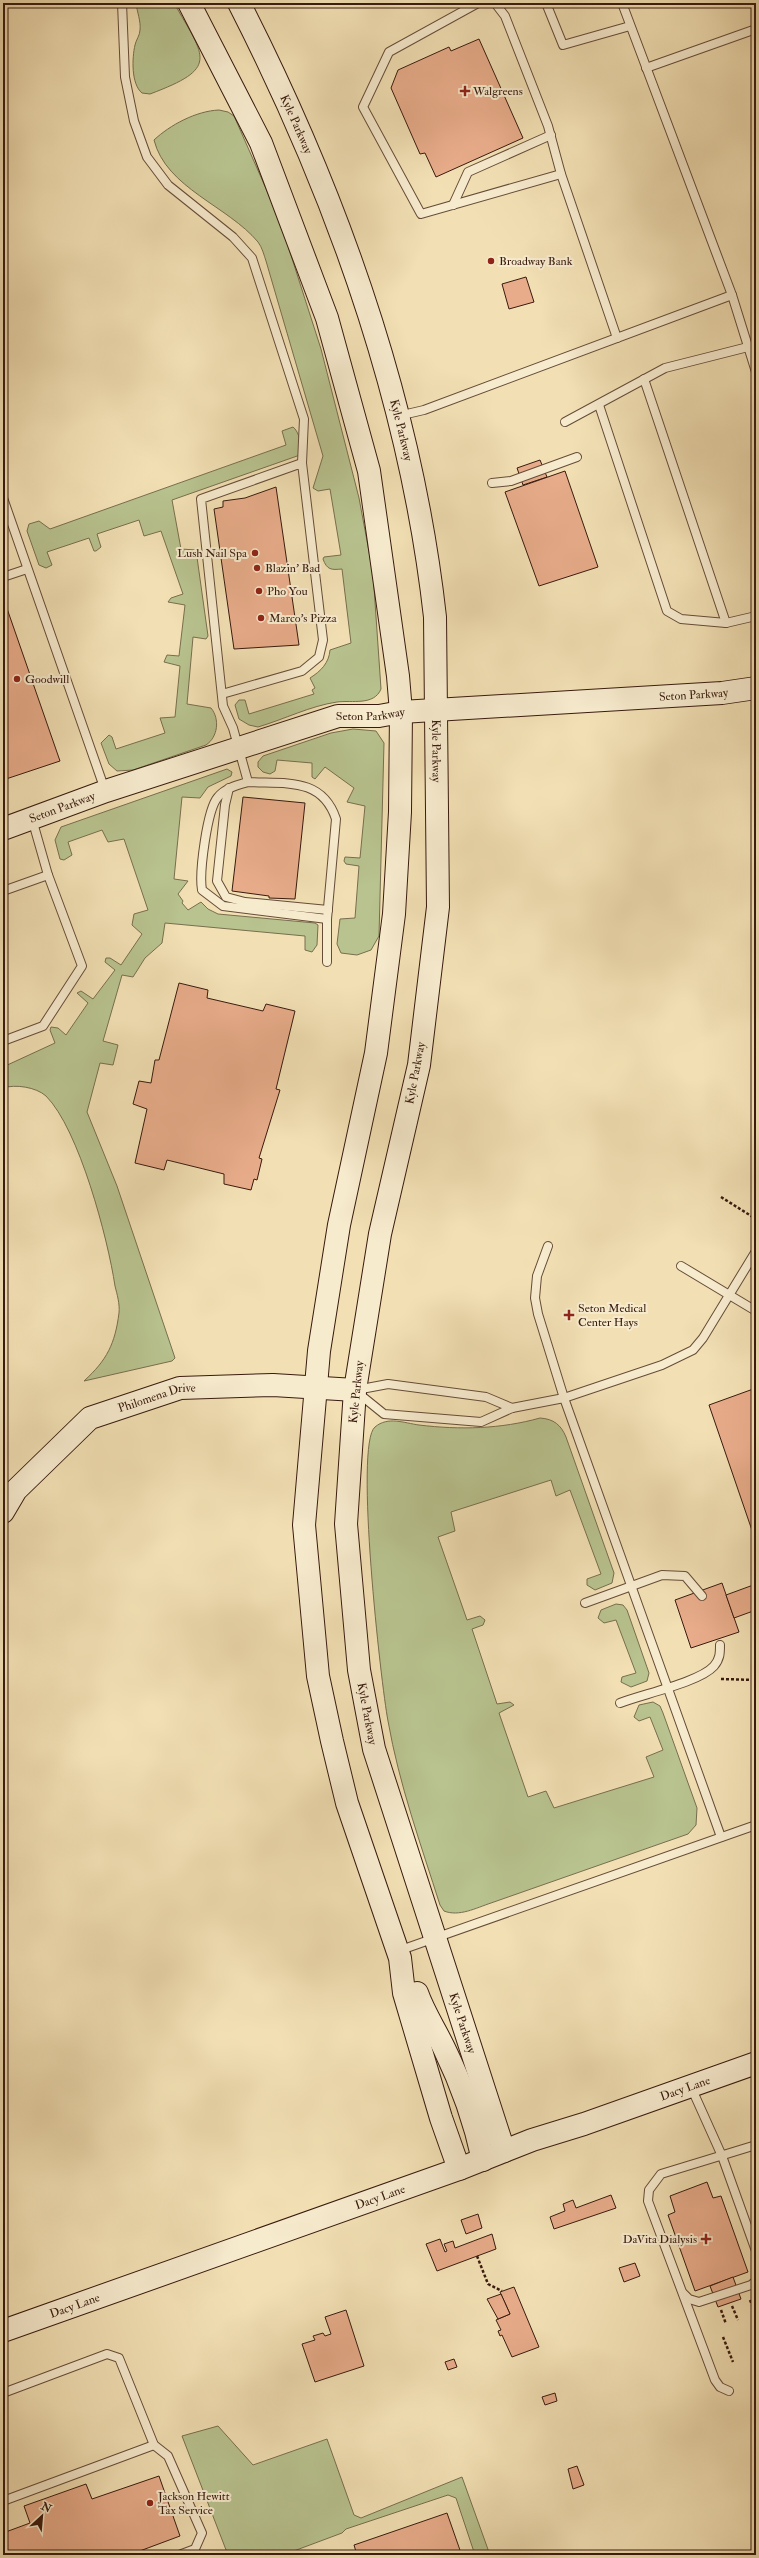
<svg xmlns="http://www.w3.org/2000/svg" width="759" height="2558" font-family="'IM FELL Double Pica',serif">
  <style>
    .green { fill: #b8c38f; stroke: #786e4e }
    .building { fill: #e8ac8a; stroke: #381a0e }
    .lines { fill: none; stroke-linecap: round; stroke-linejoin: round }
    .lane-casing { stroke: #664c38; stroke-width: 10 }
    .secondary-casing { stroke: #381a0e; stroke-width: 24 }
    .path { stroke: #381a0e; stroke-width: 2.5; stroke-dasharray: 3 2; stroke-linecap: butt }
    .lane { stroke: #f7ebce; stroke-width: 8 }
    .secondary { stroke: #f7ebce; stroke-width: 22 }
    .poi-dot { fill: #8f2418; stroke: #f7ebce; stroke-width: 1.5 }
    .labels { text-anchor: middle; stroke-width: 4; stroke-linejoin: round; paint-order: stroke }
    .poi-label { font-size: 12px; fill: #381a0e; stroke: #f7ebce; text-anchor: start }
    .street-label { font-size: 12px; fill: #381a0e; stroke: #f7ebce }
  </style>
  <rect width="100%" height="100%" fill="#f2e0b4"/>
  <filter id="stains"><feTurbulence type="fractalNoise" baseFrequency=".005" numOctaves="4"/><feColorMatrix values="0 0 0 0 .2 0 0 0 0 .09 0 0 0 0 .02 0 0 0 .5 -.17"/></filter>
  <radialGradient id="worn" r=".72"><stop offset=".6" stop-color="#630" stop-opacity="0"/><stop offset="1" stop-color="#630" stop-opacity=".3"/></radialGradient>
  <g class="green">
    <path d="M136,3H174C206,59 219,68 150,94L142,93C131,84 132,58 135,45C136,40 140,35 140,30C141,21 137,12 136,3Z"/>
    <path d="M219,110L228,112L234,116L279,218L321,349L359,498L373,573L381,689C374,706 352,700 337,702C310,706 285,719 258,727L249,725L239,719L235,705L239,700H245L249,714L314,694L312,690L315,688L310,678C321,671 329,663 330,650L351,643L342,569C331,570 327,570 323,559L324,557L341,555L330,489L318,491L313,488L323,456L266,261C264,255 262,247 258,242C228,206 166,188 154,140C170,125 196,111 219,110Z"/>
    <path d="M293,427C299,431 303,448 300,455L172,500L181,549L196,550L208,636L206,639L193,637L187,704L211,708C220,719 218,737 206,745L133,770L117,771L109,764L101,743L109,735L112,737L116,749L165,733L160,718L175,717L180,666L164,662L167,655L179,656L185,605L168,602L171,598L183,594L161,531L144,536L139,520L97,534L101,547L96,551H94L89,538L47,552L52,565L46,568L39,565L27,531L29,524L39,521L50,529L286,445L282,431Z"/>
    <polygon points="353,729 376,731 384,743 379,936 371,950 357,955 341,953 337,944 340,919 355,918 359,866 346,864 344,861 345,857 360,858 365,806 347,802 354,788 325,767 315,779 312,777 312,763 277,760 275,771 270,774 263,772 258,767 258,762 263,756 331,733"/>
    <path d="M227,769L232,772L231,776L208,787L200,798L182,797L174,879L188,881L178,894L183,901L182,903L188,910L201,902L208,909L218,914L315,923L318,925L317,945L312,952L305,950V936L165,923L162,943L145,958L133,977L122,975L103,1041L118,1045L113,1065L100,1063L87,1112L117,1186L175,1358L172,1361L84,1381C107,1360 115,1344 119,1313C120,1304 117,1294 115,1286C108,1239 79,1129 46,1096C36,1087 15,1084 3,1088V1067L55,1043L50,1030L51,1027L58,1028L66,1035L88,1003L77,993L81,991L93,999L115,970L105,962L106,958H110L121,965L142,934L132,925L134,914L148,910L124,839L108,842L102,830L68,842L72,855L64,860L60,859L55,840L61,827Z"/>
    <path d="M540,1418C554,1419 561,1425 566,1437L614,1573L612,1583L595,1590L587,1585V1579L601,1574L570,1490L556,1496L551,1480L451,1512L455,1531L438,1537L467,1620L480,1616L485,1620L483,1625L472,1629L497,1704L510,1702L514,1705L499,1713L528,1797L546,1791L554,1808L654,1777L646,1757L663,1750L650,1717L639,1721L634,1717L639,1705L653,1702L660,1706L663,1713L697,1808L696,1825L688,1834L491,1903C476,1908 459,1917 444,1911L440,1905C421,1845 399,1784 388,1721C381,1684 354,1444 375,1427C388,1416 404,1423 419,1425C460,1430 501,1429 540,1418Z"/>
    <polygon points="616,1604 623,1605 627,1610 649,1673 647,1681 631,1687 621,1682 622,1677 636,1673 616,1620 604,1623 598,1618 601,1610"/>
    <polygon points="218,2426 253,2465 327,2439 354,2515 361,2518 462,2477 490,2555 475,2555 456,2498 448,2495 346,2529 342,2533 283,2555 228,2555 182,2436"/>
  </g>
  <g class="building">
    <polygon points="479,39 523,138 436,177 425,153 420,154 391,88 398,70 449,47 451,51"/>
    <polygon points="526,277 534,302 509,309 502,284"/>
    <polygon points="540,460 547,477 523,485 517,468"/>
    <polygon points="565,471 598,567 539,586 505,492"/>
    <polygon points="276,487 299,645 234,649 214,509 223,507 223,501 245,498"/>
    <polygon points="3,597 60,761 3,780"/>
    <polygon points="243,797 305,803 295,899 269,898 269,896 232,891"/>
    <polygon points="179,983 208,990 207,998 263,1011 266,1004 295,1011 276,1089 280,1090 259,1158 262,1159 257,1180 254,1179 251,1190 224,1184 224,1174 167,1160 164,1170 135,1163 147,1109 133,1104 139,1081 151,1083 155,1060 159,1060"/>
    <polygon points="756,1388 756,1542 709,1405"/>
    <polygon points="722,1583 739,1632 691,1648 675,1600"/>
    <polygon points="756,1584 756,1610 734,1618 726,1595"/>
    <polygon points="707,2182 713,2198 721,2196 748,2272 695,2291 668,2215 675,2212 670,2196"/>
    <polygon points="611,2195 616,2208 554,2229 550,2217 565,2211 563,2204 573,2200 576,2208"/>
    <polygon points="478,2214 482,2228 466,2234 461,2220"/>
    <polygon points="492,2234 496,2249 437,2271 426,2244 440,2239 445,2252 447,2251 444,2244 453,2241 455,2248"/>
    <polygon points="635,2263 640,2276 624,2282 619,2268"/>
    <polygon points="733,2277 741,2299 718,2307 710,2286"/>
    <polygon points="514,2287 539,2347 512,2357 502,2335 500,2336 498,2331 501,2330 496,2320 510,2314 500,2292"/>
    <polygon points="501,2294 510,2314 498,2319 487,2299"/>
    <polygon points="346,2310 364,2366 315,2382 302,2344 315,2340 313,2336 323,2333 325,2336 331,2334 325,2317"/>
    <polygon points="454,2359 457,2367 448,2370 445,2362"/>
    <polygon points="555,2393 557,2401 545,2405 542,2397"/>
    <polygon points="577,2466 584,2485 573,2489 568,2469"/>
    <polygon points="159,2476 180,2536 129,2555 3,2555 3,2533 30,2523 24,2506 86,2484 92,2499"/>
    <polygon points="447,2513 461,2553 456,2555 357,2555 354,2545"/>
  </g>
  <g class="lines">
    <g class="lane-casing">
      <g id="lane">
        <polyline points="122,3 125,77 134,121 147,157 168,185 233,237 252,258 304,419 302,463"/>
        <polyline points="478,3 389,52 363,107 421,214 561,174"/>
        <polyline points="495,3 505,16 548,126 561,174 617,338"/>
        <polyline points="546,3 563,45 630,26"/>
        <polyline points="646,68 756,29"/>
        <polyline points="453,205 468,172 551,135"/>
        <polyline points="732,295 756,372"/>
        <polyline points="644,379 726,623 756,616"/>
        <polyline points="599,405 667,611 681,619 726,623"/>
        <polyline points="398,416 424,410 732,295 622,3"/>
        <polyline points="565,422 665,368 748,347"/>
        <polyline points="492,483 511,481 577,457"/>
        <polyline points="3,498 105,790"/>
        <polyline points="3,577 27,569"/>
        <path d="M222,694L302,671L319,657L323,640L302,463L201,499L223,706L233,728L248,782C238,785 225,788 218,797C207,809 199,873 202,890L223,906L327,919L336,819C322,777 285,784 248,782"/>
        <polyline points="229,788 225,805 217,881 226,897 245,902 328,910"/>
        <polyline points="3,891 48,875"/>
        <polyline points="327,962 327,919"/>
        <polyline points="3,1041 43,1026 82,966 48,875 32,819"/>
        <polyline points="548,1246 537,1276 535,1298 538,1314 564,1398 721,1837"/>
        <polyline points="681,1266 756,1311"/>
        <polyline points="356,1390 388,1384 486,1397 512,1408"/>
        <polyline points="358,1393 384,1414 481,1422 512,1408 564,1398 662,1365 693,1350 703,1338 756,1251"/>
        <polyline points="585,1603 662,1575 685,1576 702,1596"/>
        <path d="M620,1703C643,1694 700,1682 714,1666C720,1659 720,1653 720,1645"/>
        <polyline points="398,1951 756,1825"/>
        <polyline points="691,2087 722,2156 756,2251"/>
        <polyline points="684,2294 689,2299 699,2302 751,2285 756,2281"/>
        <polyline points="729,2391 720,2387 715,2380 648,2201 649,2190 661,2174 756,2145"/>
        <polyline points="3,2393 107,2354 119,2358 154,2445 168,2456 202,2533 195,2549 179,2555"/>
        <polyline points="3,2501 154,2445"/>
      </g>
    </g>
    <g class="secondary-casing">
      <g id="secondary">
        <polyline points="189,3 261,143 327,318 369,471 398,676 401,712 400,812 394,914 376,1053 339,1225 319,1351 304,1525 318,1676 332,1741 347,1803 400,1958 404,1993 441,2118 459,2169"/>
        <path id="s1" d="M239,3C337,195 411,402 435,617L438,907L419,1065L380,1234L355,1390L346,1524L359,1670L374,1749L504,2151"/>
        <path id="s2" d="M3,829L106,791L338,716H379L401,712L722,693L756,688"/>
        <path id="s3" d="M3,1512L16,1490L90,1418L180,1388L273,1385L355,1390"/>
        <path d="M417,1993C424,2013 435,2029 444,2048C461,2083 475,2122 483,2160"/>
        <path id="s4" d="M3,2331L459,2169L532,2140L584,2124L756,2063"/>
      </g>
    </g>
    <g class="path">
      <polyline points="721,1197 756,1219"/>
      <polyline points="721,1679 756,1680"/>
      <polyline points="477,2256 488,2284 502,2291"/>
      <polyline points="750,2300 756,2315"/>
      <polyline points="732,2306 738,2320"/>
      <polyline points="721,2310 726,2324"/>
      <polyline points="723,2337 733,2362"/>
    </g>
    <use href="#lane" class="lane"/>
    <use href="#secondary" class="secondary"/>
  </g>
  <g class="poi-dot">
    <path d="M463 85h4v4h4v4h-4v4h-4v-4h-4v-4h4z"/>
    <circle cx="491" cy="261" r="4"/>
    <circle cx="255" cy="553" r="4"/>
    <circle cx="257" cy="568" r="4"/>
    <circle cx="259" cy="591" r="4"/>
    <circle cx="261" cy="618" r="4"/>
    <circle cx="17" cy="679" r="4"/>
    <path d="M567 1309h4v4h4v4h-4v4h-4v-4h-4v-4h4z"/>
    <path d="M704 2233h4v4h4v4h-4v4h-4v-4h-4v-4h4z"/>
    <circle cx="150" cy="2503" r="4"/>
  </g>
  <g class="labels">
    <g class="poi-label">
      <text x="473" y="95">Walgreens</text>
      <text x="499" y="265">Broadway Bank</text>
      <text x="247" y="557" text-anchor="end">Lush Nail Spa</text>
      <text x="265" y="572">Blazin' Bad</text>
      <text x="267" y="595">Pho You</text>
      <text x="269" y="622">Marco's Pizza</text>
      <text x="25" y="683">Goodwill</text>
      <text x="578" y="1312">Seton Medical<tspan x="578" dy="14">Center Hays</tspan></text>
      <text x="697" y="2243" text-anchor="end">DaVita Dialysis</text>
      <text x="158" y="2500">Jackson Hewitt<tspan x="158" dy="14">Tax Service</tspan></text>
    </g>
    <g class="street-label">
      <text dy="4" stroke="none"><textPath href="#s1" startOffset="134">Kyle Parkway</textPath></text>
      <text dy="4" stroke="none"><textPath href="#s1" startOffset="458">Kyle Parkway</textPath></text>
      <text dy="4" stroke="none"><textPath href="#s2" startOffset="710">Seton Parkway</textPath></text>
      <text dy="4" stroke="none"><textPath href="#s2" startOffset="386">Seton Parkway</textPath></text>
      <text dy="4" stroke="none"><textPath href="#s1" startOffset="782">Kyle Parkway</textPath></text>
      <text dy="4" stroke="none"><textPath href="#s2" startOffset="63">Seton Parkway</textPath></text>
      <text transform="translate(415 1073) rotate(-79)" y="4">Kyle Parkway</text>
      <text transform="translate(356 1392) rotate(-84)" y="4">Kyle Parkway</text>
      <text dy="4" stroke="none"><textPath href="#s3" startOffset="199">Philomena Drive</textPath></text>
      <text dy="4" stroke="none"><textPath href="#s1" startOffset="1754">Kyle Parkway</textPath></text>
      <text dy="4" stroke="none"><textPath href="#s1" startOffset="2078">Kyle Parkway</textPath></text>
      <text dy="4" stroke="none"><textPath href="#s4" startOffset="724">Dacy Lane</textPath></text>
      <text dy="4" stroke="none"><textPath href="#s4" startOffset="400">Dacy Lane</textPath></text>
      <text dy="4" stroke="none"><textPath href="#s4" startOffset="76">Dacy Lane</textPath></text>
    </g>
  </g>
  <rect width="759" height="2558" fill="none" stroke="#f2e0b4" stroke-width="16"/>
  <rect x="4" y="4" width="751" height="2550" fill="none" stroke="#381a0e" stroke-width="2"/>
  <rect x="8" y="8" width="743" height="2542" fill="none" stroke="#381a0e"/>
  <g transform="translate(42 2516) rotate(26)" stroke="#f7ebce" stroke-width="3" paint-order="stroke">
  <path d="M0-3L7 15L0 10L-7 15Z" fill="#381a0e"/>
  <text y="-6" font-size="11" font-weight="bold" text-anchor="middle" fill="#381a0e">N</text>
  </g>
  <rect width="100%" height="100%" filter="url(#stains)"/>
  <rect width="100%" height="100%" fill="url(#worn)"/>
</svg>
